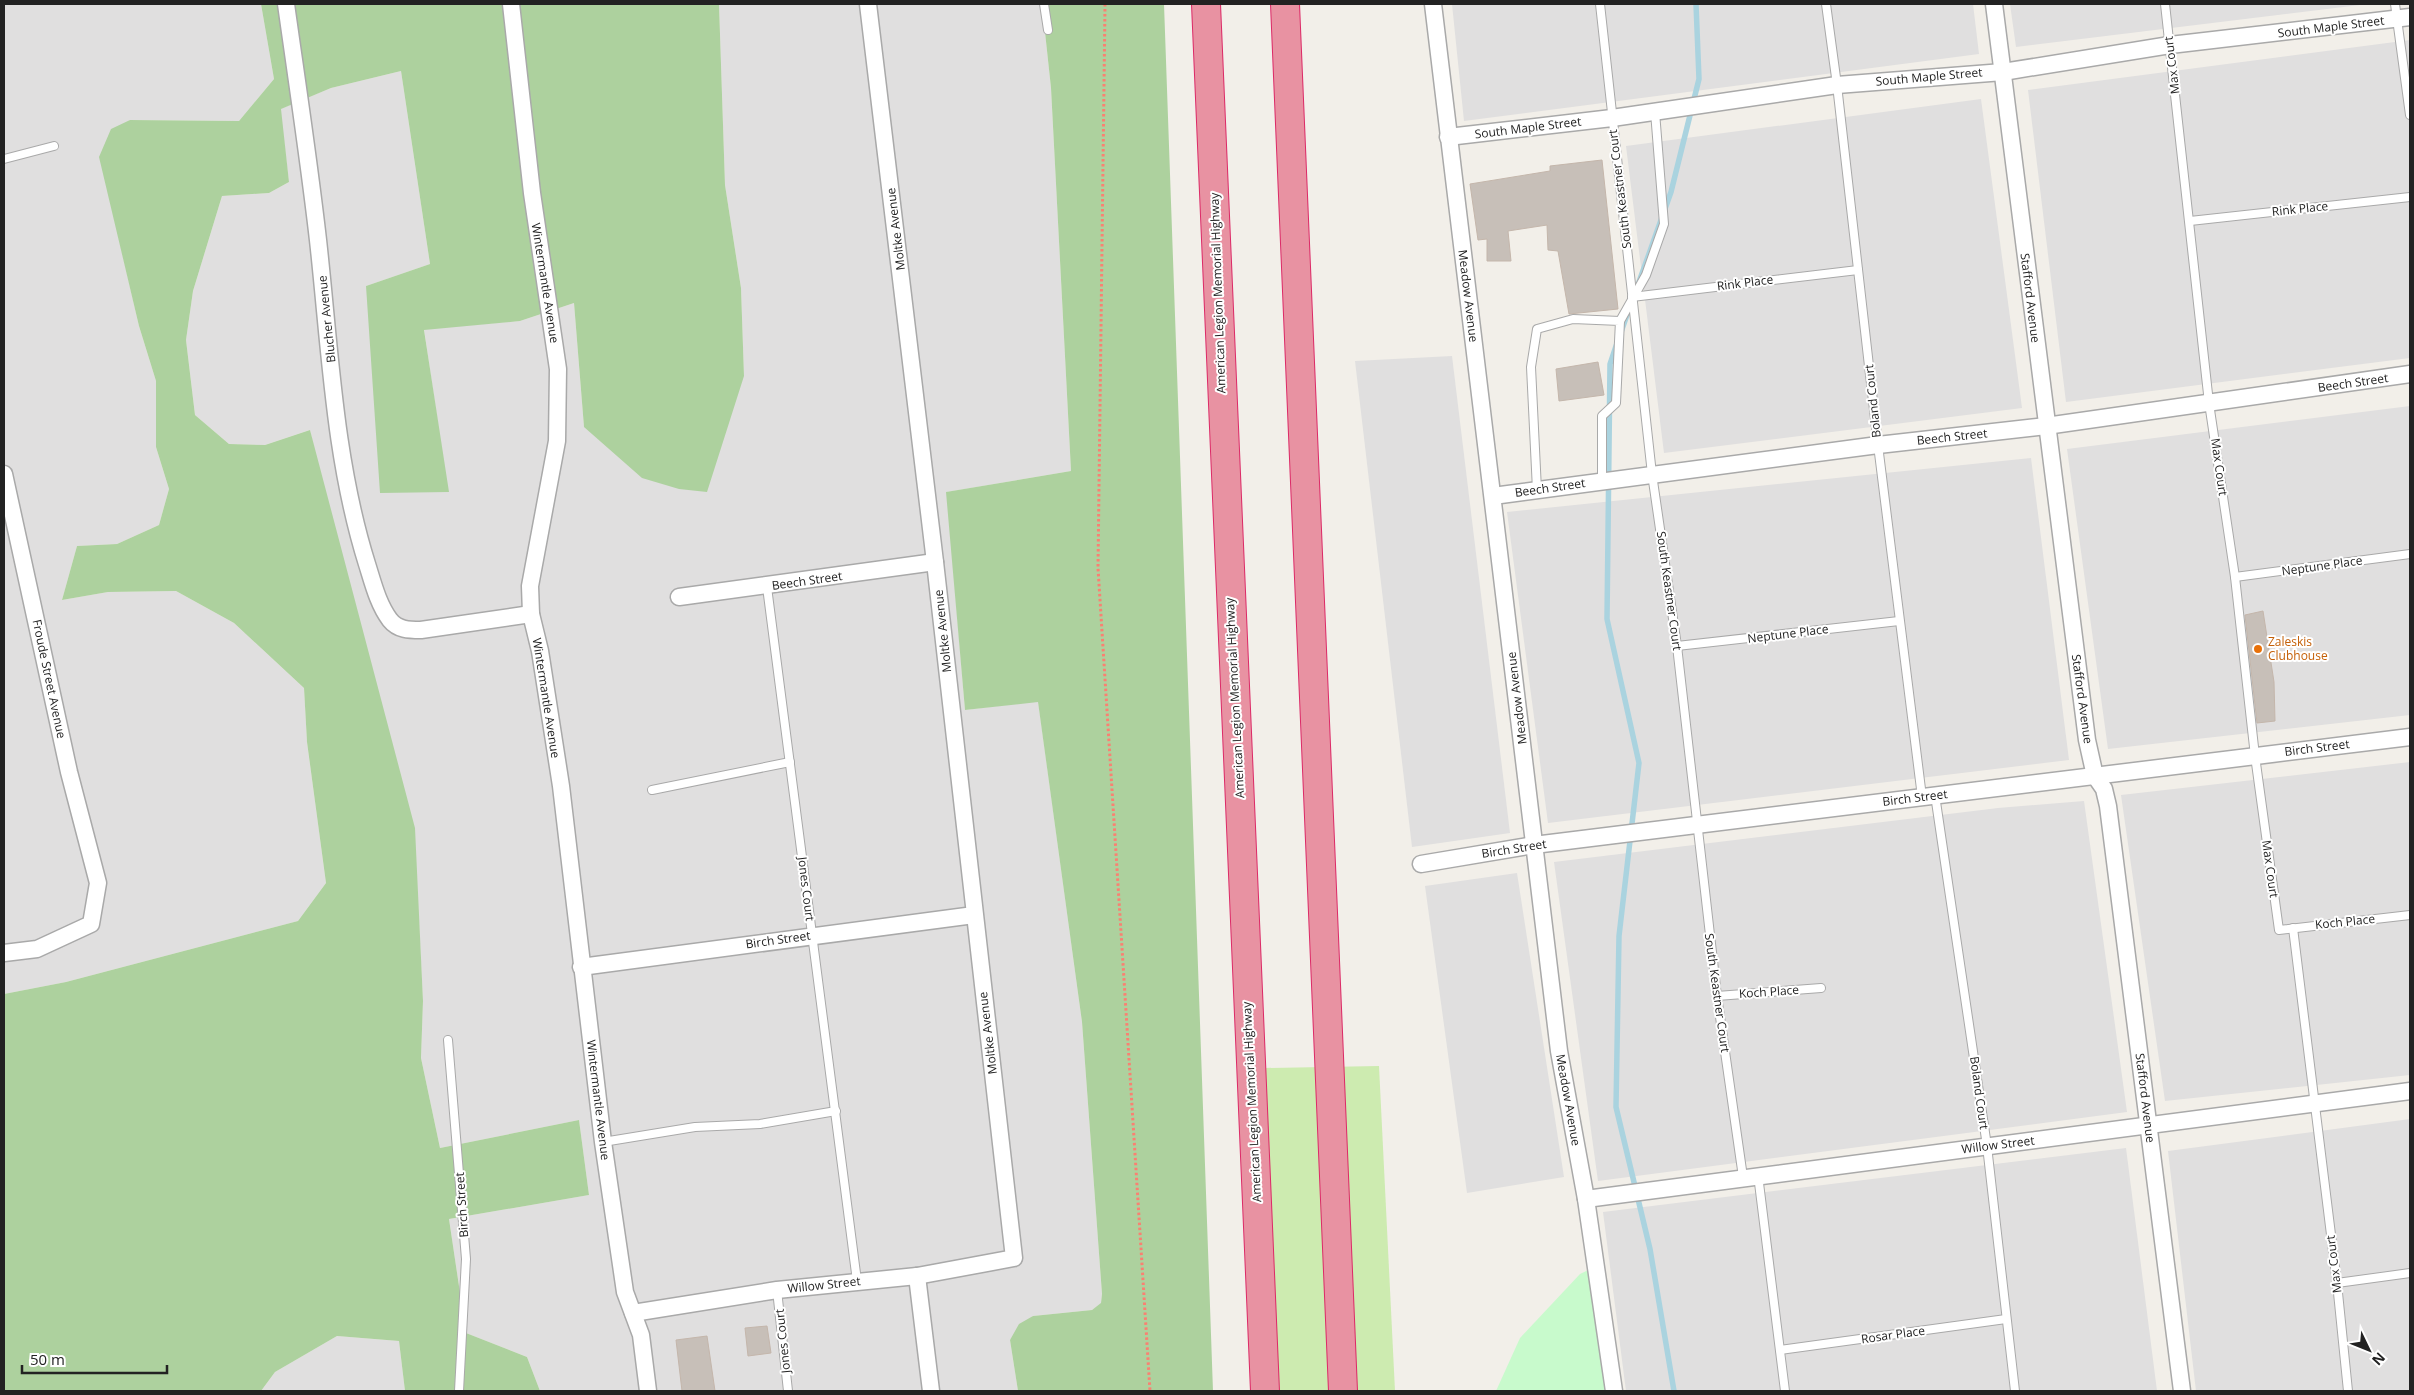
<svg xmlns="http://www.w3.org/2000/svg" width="2414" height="1395" font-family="'Open Sans',sans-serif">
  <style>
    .residential { fill: #e0dfdf }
    .grass { fill: #cdebb0 }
    .forest { fill: #add19e }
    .park { fill: #c8facc }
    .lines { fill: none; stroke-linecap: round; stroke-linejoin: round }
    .stream { stroke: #aad3df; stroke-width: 5.5 }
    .building { fill: #c7bfb8; stroke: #c4b6ab }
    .lane-casing { stroke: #a9a9a9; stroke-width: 10 }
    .street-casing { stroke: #a9a9a9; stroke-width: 19 }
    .highway-casing { stroke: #dc2a67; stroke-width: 30 }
    .path { stroke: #fa8072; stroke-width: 3; stroke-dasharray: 2.5 2.5; stroke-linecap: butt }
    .lane { stroke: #fff; stroke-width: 8 }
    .street { stroke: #fff; stroke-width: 16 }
    .highway { stroke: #e892a2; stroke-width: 28 }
    .food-dot { fill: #e8710a; stroke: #fff; stroke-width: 2 }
    .labels { text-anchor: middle; stroke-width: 4; stroke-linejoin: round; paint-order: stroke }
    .street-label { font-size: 12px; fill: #222; stroke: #fff }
    .food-label { font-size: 12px; fill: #c56008; stroke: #fff; text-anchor: start }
  </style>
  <rect width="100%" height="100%" fill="#f2efe9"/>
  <g class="residential">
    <polygon points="4,4 261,4 274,79 239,121 130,120 100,157 139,326 156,381 156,447 169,489 159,525 117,544 77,546 62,600 108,592 176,591 234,623 304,688 307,742 326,883 298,921 66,982 4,994"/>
    <polygon points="719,4 1042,4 1051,88 1071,471 947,492 965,710 1038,701 1082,1022 1102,1294 1101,1304 1092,1310 1033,1316 1010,1340 1018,1391 540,1391 527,1357 466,1333 449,1219 589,1195 579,1120 440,1148 421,1058 423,1001 419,922 310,430 265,445 229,444 195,415 186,340 193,291 222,196 269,193 289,182 280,109 331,88 401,71 430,264 366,286 448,492 424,329 520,321 574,303 584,427 744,376 741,288 725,185"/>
    <polygon points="1452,4 1973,4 1979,54 1464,121"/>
    <polygon points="2010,4 2368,4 2016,47"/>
    <polygon points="2410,40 2410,358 2066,402 2028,90"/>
    <polygon points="1981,99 2022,408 1664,453 1626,146"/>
    <polygon points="1452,356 1510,833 1412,847 1355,361"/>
    <polygon points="2410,406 2410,715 2108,749 2067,449"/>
    <polygon points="2031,458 2069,760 1548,823 1507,512"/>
    <polygon points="2410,762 2410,1075 2165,1101 2121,795"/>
    <polygon points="2084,801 2127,1112 1598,1181 1554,862 1998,808"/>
    <polygon points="1517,873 1564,1177 1467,1193 1425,886"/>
    <polygon points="2410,1119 2410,1391 2196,1391 2168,1151"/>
    <polygon points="2126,1148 2157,1391 1626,1391 1603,1212"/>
    <polygon points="337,1336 399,1341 405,1391 261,1391 275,1372"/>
  </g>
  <polygon class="grass" points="1379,1066 1395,1391 1279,1391 1264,1068"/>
  <g class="forest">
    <polygon points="261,4 719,4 725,185 741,288 744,376 707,492 679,489 642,478 584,427 574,303 520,321 424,330 449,492 380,493 366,286 430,264 401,71 331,88 281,109 289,182 269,193 222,196 193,291 186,340 195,415 229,444 265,445 310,430 415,828 423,1001 421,1058 440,1148 579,1120 589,1195 449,1219 466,1333 527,1357 540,1391 405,1391 399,1341 337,1336 275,1372 261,1391 4,1391 4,994 66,982 298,921 326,883 307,742 304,688 234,623 176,591 108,592 62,600 77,546 117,544 159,525 169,489 156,447 156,381 139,326 99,157 111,129 130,120 239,121 274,79"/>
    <polygon points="1042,4 1164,4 1213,1391 1018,1391 1010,1340 1019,1324 1033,1316 1092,1310 1101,1303 1102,1294 1082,1022 1038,702 965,710 946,492 1071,471 1051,88"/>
  </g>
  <polygon class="park" points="1603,1263 1620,1391 1496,1391 1520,1338 1580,1274"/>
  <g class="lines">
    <g class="stream">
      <polyline points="1639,282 1671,192 1699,79 1696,4"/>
      <polyline points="1621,332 1628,312"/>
      <polyline points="1617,343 1610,364 1607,619 1639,763 1619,936 1616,1107 1650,1249 1674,1391"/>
    </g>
  </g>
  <g class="building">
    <polygon points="1602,160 1618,309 1569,314 1558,251 1548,250 1547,225 1508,231 1511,261 1487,261 1487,239 1478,240 1470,184 1550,171 1550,166"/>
    <polygon points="1598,362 1604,395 1559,401 1556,369"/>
    <polygon points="2263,611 2274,682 2275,721 2257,723 2245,615"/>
    <polygon points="767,1326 771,1353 748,1356 745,1328"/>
    <polygon points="707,1336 715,1391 682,1391 676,1340"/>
  </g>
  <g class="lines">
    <g class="lane-casing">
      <g id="lane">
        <polyline points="1044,4 1048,30"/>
        <polyline points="1600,4 1652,474 1677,646 1717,996 1743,1177"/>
        <polyline points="1826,4 1837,85 1878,445 1922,797"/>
        <polyline points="2165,4 2209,403 2235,577 2255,756 2279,930 2410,915"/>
        <polyline points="2395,4 2410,115"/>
        <polyline points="4,159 54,146"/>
        <polyline points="2190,221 2410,197"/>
        <polyline points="1632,297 1858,270"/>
        <polyline points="1620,321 1646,275 1664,224 1655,112"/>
        <polyline points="1537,490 1531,367 1537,329 1573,319 1620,321 1616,403 1602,416 1602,481"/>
        <polyline points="2235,577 2410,554"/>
        <polyline points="767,587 857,1281"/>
        <polyline points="1677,646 1899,621"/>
        <polyline points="652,790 790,762"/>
        <polyline points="1935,795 1987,1146 2015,1391"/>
        <polyline points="2293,928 2337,1283 2348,1391"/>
        <polyline points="1717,996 1821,988"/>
        <polyline points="448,1040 466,1259 459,1391"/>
        <polyline points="603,1142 695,1127 760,1124 836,1111"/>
        <polyline points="1758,1175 1785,1391"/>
        <polyline points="2337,1283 2410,1273"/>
        <polyline points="777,1290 788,1391"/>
        <polyline points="1780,1350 2006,1319"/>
      </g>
    </g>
    <g class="street-casing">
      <g id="street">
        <path d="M286,4C297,82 309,161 318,240C330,348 334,459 367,564C373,583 378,604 390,620C398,630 409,630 421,630L531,614"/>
        <polyline points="511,4 532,193 558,369 557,441 530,586 531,614 540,651 561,786 603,1142 625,1292 641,1335 648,1391"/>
        <polyline points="1433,4 1559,1051 1586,1199 1614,1391"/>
        <polyline points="1994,4 2087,740 2095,776 2104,789 2108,806 2182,1391"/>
        <polyline points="1448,137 1612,118 1837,85 2003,72 2170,45 2410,17"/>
        <polyline points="4,474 69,772 98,883 91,924 37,949 4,953"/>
        <polyline points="1493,496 1878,445 2046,426 2410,374"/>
        <polyline points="679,597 935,562"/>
        <polyline points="1421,864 1534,845 2410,737"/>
        <polyline points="581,967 974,915"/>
        <polyline points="1586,1199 2410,1091"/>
        <polyline points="917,1276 931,1391"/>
        <polyline points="633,1313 777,1290 917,1276 1014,1258 935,562 868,4"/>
      </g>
    </g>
    <g class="highway-casing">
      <g id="highway">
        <polyline points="1206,4 1265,1391"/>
        <polyline points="1285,4 1343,1391"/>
      </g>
    </g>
    <polyline class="path" points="1105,4 1098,568 1150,1391"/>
    <use href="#lane" class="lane"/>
    <use href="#street" class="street"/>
    <use href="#highway" class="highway"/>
  </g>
  <circle class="food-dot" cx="2258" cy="649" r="5"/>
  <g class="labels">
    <g class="street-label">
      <text transform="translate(2331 27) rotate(-7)" y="4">South Maple Street</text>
      <text transform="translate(2172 65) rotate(-97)" y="4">Max Court</text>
      <text transform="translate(1929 77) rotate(-5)" y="4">South Maple Street</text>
      <text transform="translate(1528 128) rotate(-7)" y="4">South Maple Street</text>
      <text transform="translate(1620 189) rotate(-97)" y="4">South Keastner Court</text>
      <text transform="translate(2300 209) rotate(-6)" y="4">Rink Place</text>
      <text transform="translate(896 229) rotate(-97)" y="4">Moltke Avenue</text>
      <text transform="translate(545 283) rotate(81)" y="4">Wintermantle Avenue</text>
      <text transform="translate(1745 283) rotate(-7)" y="4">Rink Place</text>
      <text transform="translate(1218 293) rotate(-92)" y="4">American Legion Memorial Highway</text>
      <text transform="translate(1468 296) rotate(83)" y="4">Meadow Avenue</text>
      <text transform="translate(2030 298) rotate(83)" y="4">Stafford Avenue</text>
      <text transform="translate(327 319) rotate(-96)" y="4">Blucher Avenue</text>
      <text transform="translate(2353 383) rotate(-8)" y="4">Beech Street</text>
      <text transform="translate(1873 401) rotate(-96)" y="4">Boland Court</text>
      <text transform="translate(1952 437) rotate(-6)" y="4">Beech Street</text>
      <text transform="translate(2219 467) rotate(82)" y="4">Max Court</text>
      <text transform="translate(1550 488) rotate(-8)" y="4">Beech Street</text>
      <text transform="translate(2322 566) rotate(-8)" y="4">Neptune Place</text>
      <text transform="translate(807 581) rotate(-8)" y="4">Beech Street</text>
      <text transform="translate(1669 591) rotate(82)" y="4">South Keastner Court</text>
      <text transform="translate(943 631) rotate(-96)" y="4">Moltke Avenue</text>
      <text transform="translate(1788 634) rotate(-7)" y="4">Neptune Place</text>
      <text transform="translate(49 679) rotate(78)" y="4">Froude Street Avenue</text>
      <text transform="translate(546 698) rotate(81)" y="4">Wintermantle Avenue</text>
      <text transform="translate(1235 698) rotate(-93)" y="4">American Legion Memorial Highway</text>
      <text transform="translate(1517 698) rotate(-97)" y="4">Meadow Avenue</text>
      <text transform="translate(2082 699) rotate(82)" y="4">Stafford Avenue</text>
      <text transform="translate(2317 748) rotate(-7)" y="4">Birch Street</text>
      <text transform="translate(1915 798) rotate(-7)" y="4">Birch Street</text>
      <text transform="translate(1514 849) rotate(-9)" y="4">Birch Street</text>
      <text transform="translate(2270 869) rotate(82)" y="4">Max Court</text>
      <text transform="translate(806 889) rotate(83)" y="4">Jones Court</text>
      <text transform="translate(2345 922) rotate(-6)" y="4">Koch Place</text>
      <text transform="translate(778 940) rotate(-8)" y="4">Birch Street</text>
      <text transform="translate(1769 992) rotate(-4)" y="4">Koch Place</text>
      <text transform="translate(1717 993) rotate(82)" y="4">South Keastner Court</text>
      <text transform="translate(988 1033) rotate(-97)" y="4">Moltke Avenue</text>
      <text transform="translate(1979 1093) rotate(82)" y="4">Boland Court</text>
      <text transform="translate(2145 1098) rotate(83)" y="4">Stafford Avenue</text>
      <text transform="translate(598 1100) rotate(83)" y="4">Wintermantle Avenue</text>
      <text transform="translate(1568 1100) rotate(80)" y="4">Meadow Avenue</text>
      <text transform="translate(1252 1102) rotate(-93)" y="4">American Legion Memorial Highway</text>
      <text transform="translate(1998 1145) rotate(-7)" y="4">Willow Street</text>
      <text transform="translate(462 1205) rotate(-94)" y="4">Birch Street</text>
      <text transform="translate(2334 1264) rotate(-97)" y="4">Max Court</text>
      <text transform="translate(824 1285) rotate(-6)" y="4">Willow Street</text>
      <text transform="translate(1893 1335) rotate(-8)" y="4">Rosar Place</text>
      <text transform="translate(783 1341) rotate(-96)" y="4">Jones Court</text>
    </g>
    <g class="food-label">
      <text x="2268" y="646">Zaleskis<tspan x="2268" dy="14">Clubhouse</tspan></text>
    </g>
  </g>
  <rect width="2414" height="1395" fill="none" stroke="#222222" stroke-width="10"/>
  <g transform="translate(2369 1350) rotate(133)" stroke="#ffffff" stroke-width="4" paint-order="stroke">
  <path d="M0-4L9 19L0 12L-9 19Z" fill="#222222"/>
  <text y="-8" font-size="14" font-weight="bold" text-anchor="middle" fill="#222222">N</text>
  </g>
  <path d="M22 1365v8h145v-8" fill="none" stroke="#222222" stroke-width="2.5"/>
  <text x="30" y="1365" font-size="15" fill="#222222" stroke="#ffffff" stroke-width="4" paint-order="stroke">50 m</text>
</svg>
